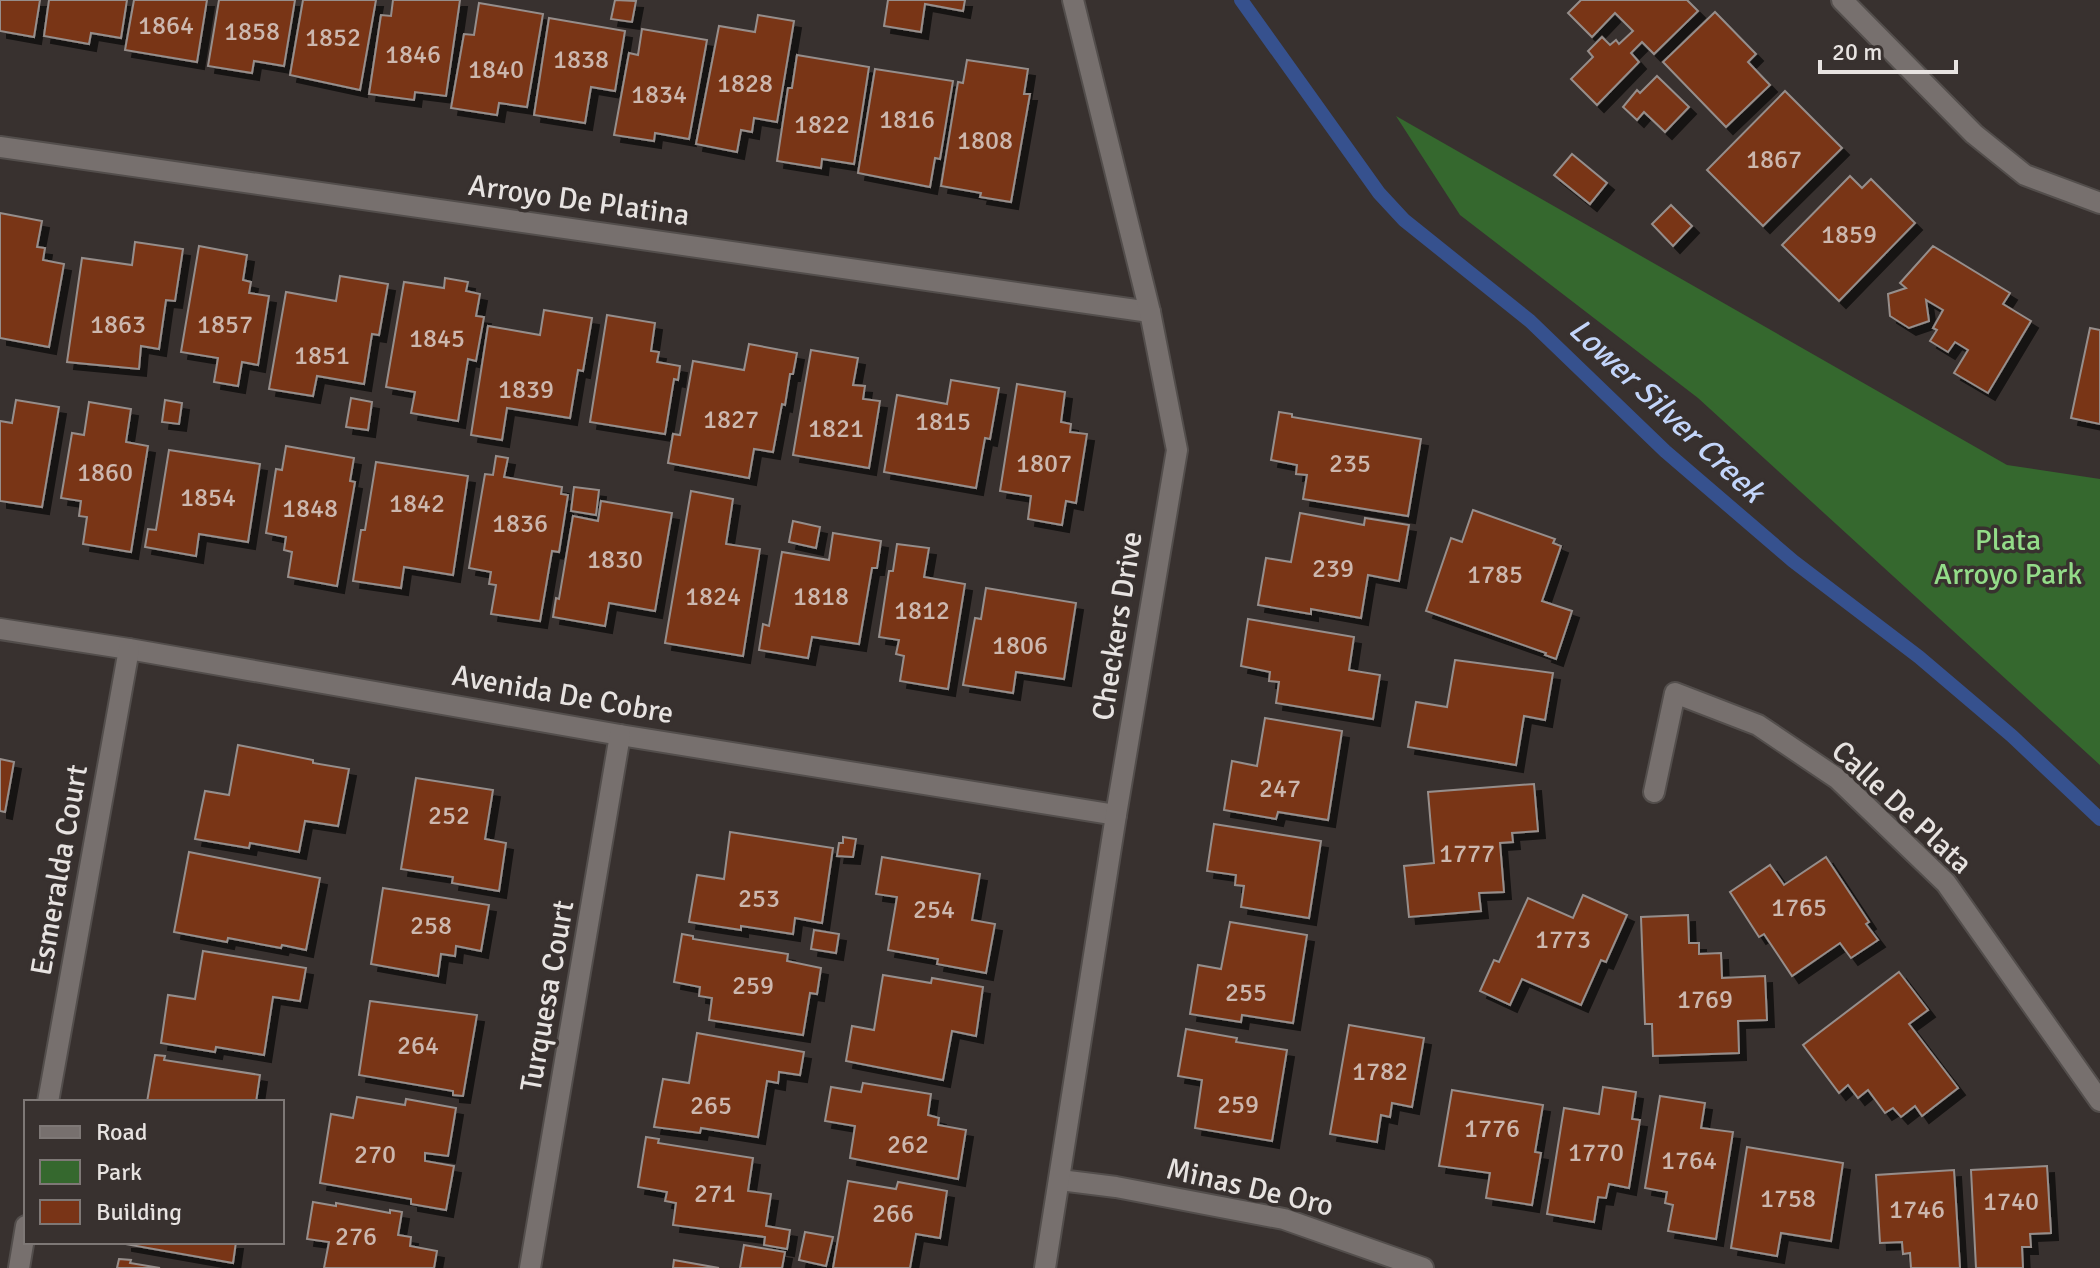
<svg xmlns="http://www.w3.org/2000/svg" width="2100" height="1268" font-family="Signika,sans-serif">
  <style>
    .green { fill: #35682e }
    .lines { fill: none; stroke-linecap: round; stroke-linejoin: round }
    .stream { stroke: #36518e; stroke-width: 14 }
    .building { fill: #793417; stroke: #968e8b; stroke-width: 2; filter: url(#shadow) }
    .street-casing { stroke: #534e4c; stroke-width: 24 }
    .secondary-casing { stroke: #534e4c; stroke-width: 24 }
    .street { stroke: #77706e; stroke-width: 20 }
    .secondary { stroke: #77706e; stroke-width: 20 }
    .labels { text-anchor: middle; stroke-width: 7; stroke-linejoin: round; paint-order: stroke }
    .number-label { font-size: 26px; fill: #ccb7ae }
    .street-label { font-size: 30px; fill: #e7e3e1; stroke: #38312f }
    .park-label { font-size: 30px; fill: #93dc88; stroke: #38312f }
    .water-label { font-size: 32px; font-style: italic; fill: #c3d5fa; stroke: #38312f }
  </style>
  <defs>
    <filter id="shadow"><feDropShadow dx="7" dy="7" stdDeviation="0" flood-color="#0009"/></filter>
  </defs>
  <rect width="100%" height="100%" fill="#38312f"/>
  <polygon class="green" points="1396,116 2007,465 2100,479 2100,765 1698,398 1460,215"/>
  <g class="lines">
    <polyline class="stream" points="1241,0 1379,193 1404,220 1530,321 1665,451 1793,561 1919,657 2012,736 2100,819"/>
  </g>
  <g class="building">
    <polygon points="0,0 40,0 34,37 0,31"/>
    <polygon points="49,0 127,0 121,38 91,33 89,44 44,36"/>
    <polygon points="134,0 207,0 197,62 125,50"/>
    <polygon points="219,0 295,0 284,66 254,61 252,73 208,66"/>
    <polygon points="303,0 376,0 360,90 290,75"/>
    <polygon points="393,0 460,0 446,96 415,92 414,100 369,94 381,15 391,16"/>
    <polygon points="615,0 636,1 632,22 611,19"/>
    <polygon points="888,0 965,0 963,11 925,4 921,32 884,26"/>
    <polygon points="1581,0 1687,0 1698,11 1654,54 1642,42 1631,53 1639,62 1597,105 1571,79 1593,57 1588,51 1602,37 1610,45 1616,40 1619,44 1633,31 1615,13 1592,37 1568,13"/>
    <polygon points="479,3 543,14 527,107 499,103 497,115 451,108 464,34 474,35"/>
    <polygon points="1715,12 1756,54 1748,62 1770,85 1726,127 1663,62"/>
    <polygon points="758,15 794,21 777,122 754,118 752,132 741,130 737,152 696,144 719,26 755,32"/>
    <polygon points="549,18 625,31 615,91 591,87 585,123 534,115"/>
    <polygon points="642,29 707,40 689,139 655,133 654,141 614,135 629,53 638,55"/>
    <polygon points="797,55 869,67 854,164 822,159 821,168 777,161 788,88 792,88"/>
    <polygon points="967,60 1028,69 1024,94 1030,94 1011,202 980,197 981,193 941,186 958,82 963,83"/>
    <polygon points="875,69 953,81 940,159 935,158 930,187 858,173"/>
    <polygon points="1657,76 1689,107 1665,132 1644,112 1637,120 1623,107 1637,90 1640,93"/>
    <polygon points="1785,91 1842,148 1763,226 1707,170"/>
    <polygon points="1572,154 1607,183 1590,204 1554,175"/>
    <polygon points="1850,176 1862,188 1871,179 1915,223 1839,301 1782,245"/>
    <polygon points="1671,205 1692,226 1673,246 1652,224"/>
    <polygon points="0,213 42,221 37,247 45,248 43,260 64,264 49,347 0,338"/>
    <polygon points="135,242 183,249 175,301 166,300 159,349 141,346 139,369 67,362 82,258 132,265"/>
    <polygon points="199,246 247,255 243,280 251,282 249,293 269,296 258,365 242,362 238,386 214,382 218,358 181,352"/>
    <polygon points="1933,246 2010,293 2003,304 2031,321 1988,393 1954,373 1968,350 1955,342 1948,352 1930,341 1937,330 1933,328 1943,310 1926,300 1929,321 1909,328 1890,316 1888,294 1906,288 1900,283"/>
    <polygon points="340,276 388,284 379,335 372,334 364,384 317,376 313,396 269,389 286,292 336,301"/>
    <polygon points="445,278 468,282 466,291 480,294 476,316 484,317 476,361 468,359 458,421 411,413 415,392 386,387 404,282 444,288"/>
    <polygon points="544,310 592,318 583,371 578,370 570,418 507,408 502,440 471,435 488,326 540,335"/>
    <polygon points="607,315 655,323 651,351 659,352 657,362 680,366 678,380 674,379 665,434 590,422"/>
    <polygon points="2090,328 2100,330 2100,424 2071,418"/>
    <polygon points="749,344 797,353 793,374 790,374 785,405 782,404 773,452 754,449 749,478 668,463 673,434 680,435 693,361 744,370"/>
    <polygon points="811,350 858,358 853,385 865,386 863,399 880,401 869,468 793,455"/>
    <polygon points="951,380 999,388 990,439 985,438 976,488 884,472 897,395 947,404"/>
    <polygon points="1017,384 1065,392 1061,422 1071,424 1070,432 1087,434 1076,503 1066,501 1062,525 1028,519 1031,496 1000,491"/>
    <polygon points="351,398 372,402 368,430 346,427"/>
    <polygon points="16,400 59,407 42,507 0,501 0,421 12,423"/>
    <polygon points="165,400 182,403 179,424 162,422"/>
    <polygon points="89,402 131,409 126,442 148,446 131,552 83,544 87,517 79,516 81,501 61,498 72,433 84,435"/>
    <polygon points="1279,412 1292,414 1292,417 1421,439 1408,516 1303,499 1307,475 1296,474 1297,465 1271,460"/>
    <polygon points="286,446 354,458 350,481 355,482 337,586 288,577 292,552 284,550 286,537 266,533 276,469 282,470"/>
    <polygon points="169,450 260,464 248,542 199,534 196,556 145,547 148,529 156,530"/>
    <polygon points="496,456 508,458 504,477 562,487 561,494 568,495 559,552 552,551 540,621 491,614 496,585 489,584 491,572 469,568 485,474 493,475"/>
    <polygon points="376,462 468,476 453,575 404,567 401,588 353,581 361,530 365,530"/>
    <polygon points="574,487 599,490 596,515 571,511"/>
    <polygon points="691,491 733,499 726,544 760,549 743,656 665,643"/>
    <polygon points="601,501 672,513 655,611 609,603 605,626 553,617 556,598 559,599 573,516 598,521"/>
    <polygon points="1473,510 1555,539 1553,543 1561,546 1542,601 1572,611 1556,659 1545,655 1546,653 1426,611 1451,538 1462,542"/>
    <polygon points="1300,513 1364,525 1365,518 1409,525 1399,581 1368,575 1361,618 1311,609 1311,614 1258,605 1266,558 1291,562"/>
    <polygon points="793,521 820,527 816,548 789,542"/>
    <polygon points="833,533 881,541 877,568 872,568 859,644 812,637 808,658 759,650 763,624 769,626 782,552 829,560"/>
    <polygon points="897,544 929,548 924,577 965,584 948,689 900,681 904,656 896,654 899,640 879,637 889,571 893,571"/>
    <polygon points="986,588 1076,603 1064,679 1016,672 1013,693 963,685 975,618 981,619"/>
    <polygon points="1248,619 1354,637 1349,670 1380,675 1373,719 1276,703 1279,682 1269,681 1270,672 1241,666"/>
    <polygon points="1455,660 1553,673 1545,720 1524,716 1516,765 1408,747 1416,702 1447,707"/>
    <polygon points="1265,718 1342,731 1328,820 1278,812 1276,819 1224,810 1232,761 1257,766"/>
    <polygon points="238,745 313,760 313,763 349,769 338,826 305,821 299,852 250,843 249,848 195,839 205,791 229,795"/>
    <polygon points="0,759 14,762 5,812 0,811"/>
    <polygon points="416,778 493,790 485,839 506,843 499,891 452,883 453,877 401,869"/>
    <polygon points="1534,784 1538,831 1512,833 1513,842 1500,843 1504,892 1479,893 1481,911 1409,917 1404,866 1434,863 1428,792"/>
    <polygon points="1214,824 1321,841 1309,918 1241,907 1244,886 1235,885 1236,875 1207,871"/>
    <polygon points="730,832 833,848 822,923 795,918 793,934 741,926 741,930 689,922 697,875 724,879"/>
    <polygon points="843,837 856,839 853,857 837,856 839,843 843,843"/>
    <polygon points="189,852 320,878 306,950 282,945 281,948 228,938 227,942 174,932"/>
    <polygon points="882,857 980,874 972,920 995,924 986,973 937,964 938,959 888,950 897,897 876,894"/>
    <polygon points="1826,857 1869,922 1866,924 1878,940 1851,958 1840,943 1792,976 1764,934 1759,937 1730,892 1770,865 1784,885"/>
    <polygon points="383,888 489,905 481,951 456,946 455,956 441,954 438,976 371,964"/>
    <polygon points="1583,895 1627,915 1606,962 1601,960 1581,1005 1522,979 1510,1005 1480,991 1494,960 1499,962 1528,898 1573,918"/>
    <polygon points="1688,915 1689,943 1699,943 1699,954 1721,953 1722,978 1765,976 1767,1020 1738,1021 1739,1053 1653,1056 1652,1024 1645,1024 1641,917"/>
    <polygon points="1230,922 1307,935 1293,1023 1242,1015 1241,1022 1190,1014 1198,965 1221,969"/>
    <polygon points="814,930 839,934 836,953 811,949"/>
    <polygon points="682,934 693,936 693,939 788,954 787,961 821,968 817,994 810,993 803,1035 709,1020 712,998 699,996 700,987 674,982"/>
    <polygon points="203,951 306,968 300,1001 273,997 264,1055 216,1047 215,1052 161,1043 168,995 195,999"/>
    <polygon points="1899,972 1928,1010 1909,1024 1958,1088 1922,1116 1915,1106 1901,1117 1893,1108 1885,1113 1868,1090 1858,1098 1848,1085 1839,1093 1803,1045"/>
    <polygon points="883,975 931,983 932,978 983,987 976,1036 952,1031 943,1080 846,1061 852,1026 874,1030"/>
    <polygon points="370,1001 477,1015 463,1096 453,1095 453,1091 359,1075"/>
    <polygon points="1349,1025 1424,1038 1412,1107 1392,1103 1390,1117 1381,1115 1377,1142 1330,1134"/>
    <polygon points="1186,1029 1237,1038 1236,1042 1287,1050 1272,1141 1195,1128 1202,1080 1178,1076"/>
    <polygon points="697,1033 804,1052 800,1075 779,1072 778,1083 767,1081 758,1137 701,1128 700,1133 654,1127 663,1079 689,1083"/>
    <polygon points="155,1055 165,1056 164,1060 260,1075 256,1102 147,1102"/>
    <polygon points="863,1083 931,1094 928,1115 939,1118 938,1125 966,1130 958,1179 850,1158 855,1126 825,1121 831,1087 861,1092"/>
    <polygon points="1603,1087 1636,1092 1632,1119 1640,1120 1629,1188 1609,1184 1606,1198 1598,1197 1594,1222 1547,1214 1564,1108 1599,1114"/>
    <polygon points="1452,1090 1543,1105 1535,1152 1541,1153 1532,1205 1486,1198 1490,1173 1439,1166"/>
    <polygon points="1660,1096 1705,1103 1701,1128 1733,1132 1716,1239 1668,1231 1673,1205 1665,1203 1667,1192 1645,1188"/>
    <polygon points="357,1097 405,1105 406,1099 456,1108 448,1156 425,1153 425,1161 454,1166 446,1210 411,1204 411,1199 320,1183 331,1114 353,1118"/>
    <polygon points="646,1137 659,1139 658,1143 753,1158 748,1191 771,1194 766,1226 790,1230 787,1249 764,1245 765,1237 673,1225 676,1203 665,1201 667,1192 638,1187"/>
    <polygon points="1747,1147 1843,1163 1831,1241 1781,1233 1777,1256 1731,1248"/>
    <polygon points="2047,1166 2051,1233 2030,1234 2031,1247 2022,1247 2023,1268 1976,1268 1971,1170"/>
    <polygon points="1954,1170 1960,1268 1911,1268 1910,1253 1903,1254 1902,1242 1880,1243 1876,1175"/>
    <polygon points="848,1181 896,1189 898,1182 947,1191 940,1238 916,1234 910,1268 833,1268"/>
    <polygon points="313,1202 336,1206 336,1203 390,1213 390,1210 402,1212 398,1235 411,1237 410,1246 437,1251 434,1268 324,1268 329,1242 307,1239"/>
    <polygon points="805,1232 833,1237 826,1266 799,1260"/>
    <polygon points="125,1242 236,1242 233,1263 125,1244"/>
    <polygon points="744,1245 785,1252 782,1268 740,1268"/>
    <polygon points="119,1259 131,1260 130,1263 160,1268 117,1268"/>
    <polygon points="674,1260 719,1268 673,1268"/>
  </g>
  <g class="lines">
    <g class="street-casing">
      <g id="street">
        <polyline points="1842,0 1974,134 2025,175 2100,203"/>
        <polyline points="0,147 1150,312"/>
        <polyline points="0,629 129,649 620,735 1116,815"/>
        <polyline points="1654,792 1675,693 1758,725 1838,779 1946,883 2100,1101"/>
        <polyline points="48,1102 129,649"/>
        <polyline points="1060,1180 1116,1187 1284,1219 1423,1268"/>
        <polyline points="19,1268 26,1226"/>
        <polyline points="530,1268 620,735"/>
      </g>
    </g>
    <g class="secondary-casing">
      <polyline id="secondary" points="1045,1268 1116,815 1177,450 1150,312 1073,0"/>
    </g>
    <use href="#street" class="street"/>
    <use href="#secondary" class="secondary"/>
  </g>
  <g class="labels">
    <g class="number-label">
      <text x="166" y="34">1864</text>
      <text x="252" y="40">1858</text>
      <text x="333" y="46">1852</text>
      <text x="413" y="63">1846</text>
      <text x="581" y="68">1838</text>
      <text x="496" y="78">1840</text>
      <text x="745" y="92">1828</text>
      <text x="659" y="103">1834</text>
      <text x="907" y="128">1816</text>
      <text x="822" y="133">1822</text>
      <text x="985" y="149">1808</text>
      <text x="1774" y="168">1867</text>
      <text x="1849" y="243">1859</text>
      <text x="118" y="333">1863</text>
      <text x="225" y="333">1857</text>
      <text x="437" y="347">1845</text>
      <text x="322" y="364">1851</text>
      <text x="526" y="398">1839</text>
      <text x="731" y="428">1827</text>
      <text x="943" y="430">1815</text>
      <text x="836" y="437">1821</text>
      <text x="1044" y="472">1807</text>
      <text x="1350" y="472">235</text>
      <text x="105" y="481">1860</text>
      <text x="208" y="506">1854</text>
      <text x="417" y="512">1842</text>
      <text x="310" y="517">1848</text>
      <text x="520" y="532">1836</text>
      <text x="615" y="568">1830</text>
      <text x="1333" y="577">239</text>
      <text x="1495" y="583">1785</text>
      <text x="713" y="605">1824</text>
      <text x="821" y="605">1818</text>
      <text x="922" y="619">1812</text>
      <text x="1020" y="654">1806</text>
      <text x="1280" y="797">247</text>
      <text x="449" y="824">252</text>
      <text x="1467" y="862">1777</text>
      <text x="759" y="907">253</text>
      <text x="1799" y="916">1765</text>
      <text x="934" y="918">254</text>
      <text x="431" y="934">258</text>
      <text x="1563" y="948">1773</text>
      <text x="753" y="994">259</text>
      <text x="1246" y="1001">255</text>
      <text x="1705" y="1008">1769</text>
      <text x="418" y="1054">264</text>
      <text x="1380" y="1080">1782</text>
      <text x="1238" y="1113">259</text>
      <text x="711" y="1114">265</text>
      <text x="1492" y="1137">1776</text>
      <text x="908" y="1153">262</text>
      <text x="1596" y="1161">1770</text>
      <text x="375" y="1163">270</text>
      <text x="1689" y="1169">1764</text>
      <text x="715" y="1202">271</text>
      <text x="1788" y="1207">1758</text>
      <text x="2011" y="1210">1740</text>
      <text x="1917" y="1218">1746</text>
      <text x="893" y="1222">266</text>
      <text x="356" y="1245">276</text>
    </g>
    <g class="street-label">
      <text transform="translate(579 200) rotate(8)" y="10">Arroyo De Platina</text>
      <text transform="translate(1117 626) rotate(-81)" y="10">Checkers Drive</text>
      <text transform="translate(563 694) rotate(10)" y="10">Avenida De Cobre</text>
      <text transform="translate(1902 807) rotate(43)" y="10">Calle De Plata</text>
      <text transform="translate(59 870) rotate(-80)" y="10">Esmeralda Court</text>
      <text transform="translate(547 996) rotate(-80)" y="10">Turquesa Court</text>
      <text transform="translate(1250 1187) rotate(13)" y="10">Minas De Oro</text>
    </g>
    <g class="park-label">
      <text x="2008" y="550">Plata<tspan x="2008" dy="34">Arroyo Park</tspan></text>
    </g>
    <g class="water-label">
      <text transform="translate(1667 410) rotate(43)" y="11">Lower Silver Creek</text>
    </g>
  </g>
  <rect x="24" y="1100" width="260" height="144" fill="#38312f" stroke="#7e7876" stroke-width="2"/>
  <rect x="40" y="1126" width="40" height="12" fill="#77706e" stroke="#7e7876" stroke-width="2"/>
  <text x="96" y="1140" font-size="24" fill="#e7e3e1">Road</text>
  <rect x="40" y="1160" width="40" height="24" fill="#35682e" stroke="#7e7876" stroke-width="2"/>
  <text x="96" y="1180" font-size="24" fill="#e7e3e1">Park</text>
  <rect x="40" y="1200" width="40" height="24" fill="#793417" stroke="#7e7876" stroke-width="2"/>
  <text x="96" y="1220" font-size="24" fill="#e7e3e1">Building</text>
  <path d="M1820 60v12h136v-12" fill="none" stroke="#e7e3e1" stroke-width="4"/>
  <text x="1832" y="60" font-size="24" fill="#e7e3e1" stroke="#38312f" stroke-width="6" paint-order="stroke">20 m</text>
</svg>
